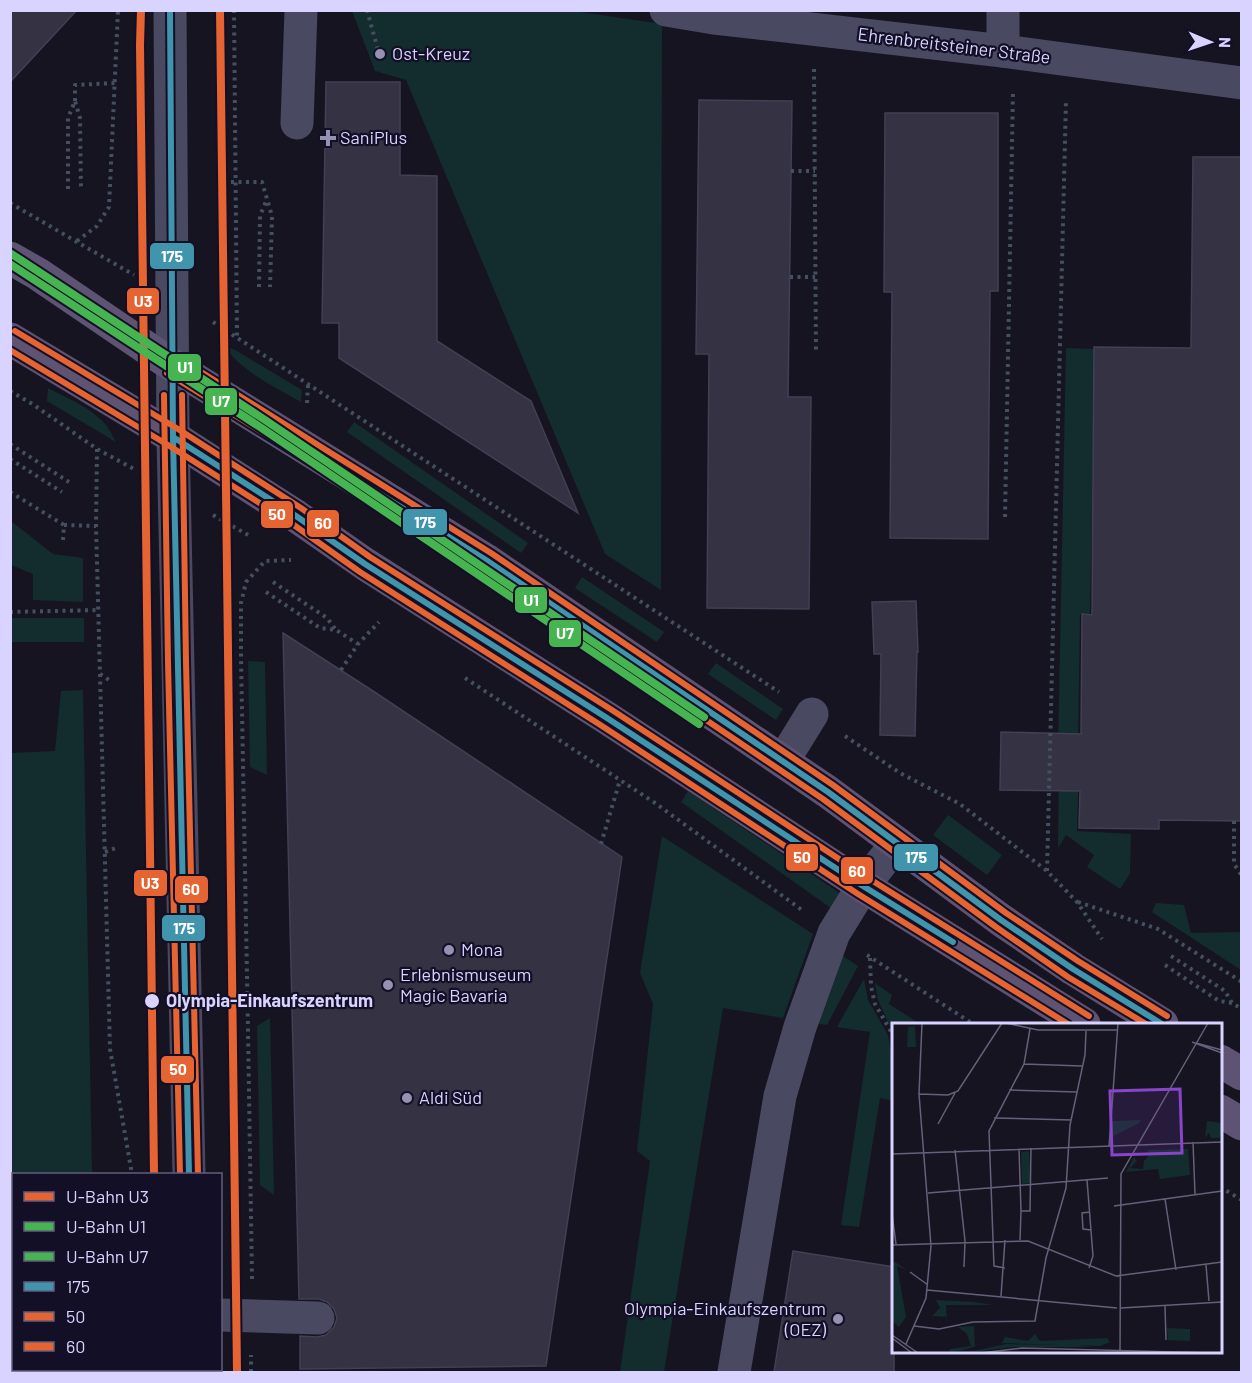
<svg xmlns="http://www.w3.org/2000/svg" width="1252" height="1383" font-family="Barlow,sans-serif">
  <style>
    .green { fill: #132c2d }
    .building { fill: #343243; stroke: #433f54; stroke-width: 1.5 }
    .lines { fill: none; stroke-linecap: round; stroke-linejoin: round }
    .path { stroke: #44505f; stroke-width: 4; stroke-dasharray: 3 4.5; stroke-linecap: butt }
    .minor { stroke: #4a4962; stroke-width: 33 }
    .major { stroke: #5e5373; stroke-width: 33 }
    .bus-1-casing { stroke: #130f26; stroke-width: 10 }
    .bus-2-casing { stroke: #130f26; stroke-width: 10 }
    .bus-3-casing { stroke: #130f26; stroke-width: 10 }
    .bus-1 { stroke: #4094ac; stroke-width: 6 }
    .bus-2 { stroke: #e66432; stroke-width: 6 }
    .bus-3 { stroke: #e66432; stroke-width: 6 }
    .metro-1-casing { stroke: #130f26; stroke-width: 12 }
    .metro-2-casing { stroke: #130f26; stroke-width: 12 }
    .metro-3-casing { stroke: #130f26; stroke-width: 12 }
    .metro-1 { stroke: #e66432; stroke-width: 8 }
    .metro-2 { stroke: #46b450; stroke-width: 8 }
    .metro-3 { stroke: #46b450; stroke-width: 8 }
    .poi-dot { fill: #9591b1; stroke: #130f26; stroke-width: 2 }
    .stop-dot { fill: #d9d4ff; stroke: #130f26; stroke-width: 2 }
    .labels { text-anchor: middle; stroke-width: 4.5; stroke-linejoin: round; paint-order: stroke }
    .street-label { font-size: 18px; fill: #d9d4ff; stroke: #130f26 }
    .poi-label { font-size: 18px; fill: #d9d4ff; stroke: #130f26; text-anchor: start }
    .stop-label { font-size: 18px; font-weight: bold; fill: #d9d4ff; stroke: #130f26; text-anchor: start }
    .inset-road { fill: none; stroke: #64617a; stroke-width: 1.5 }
    .view { fill: #8945c9; fill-opacity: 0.15; stroke: #8945c9; stroke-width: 3 }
    .inset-edge { fill: none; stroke: #d9d4ff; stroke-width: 3 }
    .line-badge { stroke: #130f26; stroke-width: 2 }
    .badge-label { font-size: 16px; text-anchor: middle; font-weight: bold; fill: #fff }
  </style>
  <rect width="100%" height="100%" fill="#161421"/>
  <g class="green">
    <polygon points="352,11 574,11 662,24 661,590 605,554 406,80 375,71"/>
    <path d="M223,345L237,351L302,390L301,402C273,386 241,371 223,345Z"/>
    <polygon points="1066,348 1095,349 1090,614 1080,614 1078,747 1058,746"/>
    <path d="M48,388C65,397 85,405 99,418C107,424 111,433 116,442L47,401Z"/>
    <polygon points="354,422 528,543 521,553 347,432"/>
    <polygon points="11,521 53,554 83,558 83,602 33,600 33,574 11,565"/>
    <polygon points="582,577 664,632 657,642 575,588"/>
    <rect x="11" y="618" width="73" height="24"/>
    <polygon points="248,661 265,662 267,775 250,767"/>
    <polygon points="716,663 783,709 776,720 708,674"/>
    <polygon points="83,690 92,1174 14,1174 14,1370 95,1370 95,1372 11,1372 11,753 55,751 61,691"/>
    <polygon points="1059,761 1079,761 1077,831 1131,834 1130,874 1120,889 1087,867 1094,855 1066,835 1058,848"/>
    <polygon points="688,791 844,896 835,911 681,802"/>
    <polygon points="948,815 1002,855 987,875 933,835"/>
    <polygon points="662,836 813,934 783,1018 723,1008 664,1372 620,1372 650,1161 637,1151 653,1004 640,973"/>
    <polygon points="1156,903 1184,905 1191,933 1241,932 1241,970 1152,912"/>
    <polygon points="837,952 858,966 827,1025 812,1023"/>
    <polygon points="864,979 868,1000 888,1035 893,1063 894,1101 880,1098 859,1227 841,1225 870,1032 837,1027"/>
    <polygon points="875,983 892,995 889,1004 920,1024 894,1024 893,1033 878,1000"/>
    <polygon points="270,1018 274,1195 260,1185 257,1026"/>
  </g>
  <g class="building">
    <polygon points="10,10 77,10 10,82"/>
    <polygon points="326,82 400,82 400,175 437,176 437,341 531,401 578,513 339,358 339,323 322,323"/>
    <polygon points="699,100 792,101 788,397 811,397 809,609 707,608 709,354 696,354"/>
    <polygon points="885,113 998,113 998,291 990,291 988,539 890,538 892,292 884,292"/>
    <polygon points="1193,157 1242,157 1242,821 1159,820 1159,829 1079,828 1080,791 1000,790 1001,732 1081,734 1082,614 1092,615 1094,347 1191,348"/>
    <polygon points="916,601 918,652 917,652 915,736 880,735 881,654 874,654 872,602"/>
    <polygon points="283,633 373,691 622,857 546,1366 300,1369 300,1336 317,1337 326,1335 334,1327 337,1318 334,1309 327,1302 319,1299 299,1299"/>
    <polygon points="793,1251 894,1267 894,1372 774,1372"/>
  </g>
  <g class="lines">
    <g class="path">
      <polyline points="234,10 237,337"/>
      <polyline points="367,10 378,50"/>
      <polyline points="814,69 816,354"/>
      <polyline points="75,101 75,85 115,83"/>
      <polyline points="791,171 815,171"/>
      <polyline points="231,182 262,182 272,216 270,287"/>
      <polyline points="68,189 68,118 75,101 80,118 81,190"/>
      <polyline points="10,203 134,275"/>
      <polyline points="77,241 97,226 109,207 118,10"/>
      <polyline points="790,277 815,277"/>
      <polyline points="259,287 260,216 267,199"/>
      <polyline points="213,322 779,692"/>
      <polyline points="10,391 34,405 97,449 134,469"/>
      <polyline points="307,403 308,385"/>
      <polyline points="10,444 69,482"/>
      <polyline points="97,449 96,526 110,1049 132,1174"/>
      <polyline points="10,459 62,492"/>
      <polyline points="10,492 64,525"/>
      <polyline points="213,515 248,535"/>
      <polyline points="1005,517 1013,90"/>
      <polyline points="63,540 64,525 96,526"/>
      <polyline points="273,582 327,618 336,630"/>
      <polyline points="266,592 320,628 336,630 358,644"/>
      <polyline points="10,612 98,610"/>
      <polyline points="341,670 358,644 379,622"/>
      <polyline points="100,674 112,682"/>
      <polyline points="465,678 655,803 802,910"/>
      <polyline points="845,736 900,773 960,804 1047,871 1077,902 1102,939"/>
      <polyline points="1234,821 1234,864 1242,876"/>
      <polyline points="601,844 620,780"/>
      <polyline points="105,852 116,848"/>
      <polyline points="1047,871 1066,100"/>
      <polyline points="1078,902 1158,929 1242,982"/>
      <polyline points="867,955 973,1024"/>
      <polyline points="1171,956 1225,991 1232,1003 1242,1009"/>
      <polyline points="870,958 871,986 875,1004 893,1035 894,1040"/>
      <polyline points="1165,965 1219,1001 1232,1003"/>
      <polyline points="1220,1187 1242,1200"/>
      <polyline points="252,1279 248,1030 241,657 241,603 246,582 265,561 291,560"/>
      <polyline points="10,1340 14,1345"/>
      <polyline points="25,1370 26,1372"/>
      <polyline points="139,1370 139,1372"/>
      <polyline points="251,1372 251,1355"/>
    </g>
    <g class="minor">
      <polyline points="170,10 173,437 189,1174"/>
      <polyline points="666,10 714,18 1003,51 1242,83"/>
      <polyline points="1003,51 1003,10"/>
      <polyline points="297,123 301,10"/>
      <polyline points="783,761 812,714"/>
      <polyline points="220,1315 318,1318"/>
      <polyline points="194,1370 194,1372"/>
      <polyline points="734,1372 780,1096 800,1027 834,933 863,886 897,843"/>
    </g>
    <g class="major">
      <polyline points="10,258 38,274 172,365 486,560 828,792 1001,920 1073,969 1162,1024"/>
      <polyline points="10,339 173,437 296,516 365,564 607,718 863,886 1084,1024"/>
      <polyline points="1220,1061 1242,1074"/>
      <polyline points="1220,1111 1242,1124"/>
    </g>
    <g class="bus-1-casing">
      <g id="bus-1">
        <polyline points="170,10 173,437 189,1174"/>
        <polyline points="172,365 486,560 828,792 1001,920 1073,969 1162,1024"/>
        <polyline points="173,437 296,516 365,564 607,718 863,886 953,942"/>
      </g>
    </g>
    <g class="bus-2-casing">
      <g id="bus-2">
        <polyline points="10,350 168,445 291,523 360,572 602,726 858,894 1068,1024"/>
        <polyline points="167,373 481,568 823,799 996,927 1068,977 1146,1024"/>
        <polyline points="164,395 168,662 180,1174"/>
      </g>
    </g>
    <g class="bus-3-casing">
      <g id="bus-3">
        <polyline points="15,331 178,429 301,508 370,557 612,710 868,878 1089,1016"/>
        <polyline points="177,357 491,553 833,785 1006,913 1078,961 1167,1016"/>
        <polyline points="182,395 186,662 198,1174"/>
      </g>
    </g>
    <use href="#bus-1" class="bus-1"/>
    <use href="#bus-2" class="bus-2"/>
    <use href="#bus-3" class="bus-3"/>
    <g class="metro-1-casing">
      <g id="metro-1">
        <polyline points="141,10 140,45 154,1174"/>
        <polyline points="220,10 237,1372"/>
      </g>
    </g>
    <g class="metro-2-casing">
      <polyline id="metro-2" points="10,253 265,420 704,717"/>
    </g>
    <g class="metro-3-casing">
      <polyline id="metro-3" points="10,264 260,427 699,724"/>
    </g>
    <use href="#metro-1" class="metro-1"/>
    <use href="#metro-2" class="metro-2"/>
    <use href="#metro-3" class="metro-3"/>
  </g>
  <g class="poi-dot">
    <circle cx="380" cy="54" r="6"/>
    <path d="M325 129h6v6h6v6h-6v6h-6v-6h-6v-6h6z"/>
    <circle cx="449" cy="950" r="6"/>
    <circle cx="388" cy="985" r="6"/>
    <circle cx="407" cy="1098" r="6"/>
    <circle cx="838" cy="1319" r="6"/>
  </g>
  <circle class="stop-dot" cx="152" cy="1001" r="8"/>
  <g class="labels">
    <g class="street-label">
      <text transform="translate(954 46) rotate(7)" y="6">Ehrenbreitsteiner Straße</text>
    </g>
    <g class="poi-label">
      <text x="392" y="60">Ost-Kreuz</text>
      <text x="340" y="144">SaniPlus</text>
      <text x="461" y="956">Mona</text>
      <text x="400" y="981">Erlebnismuseum<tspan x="400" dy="21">Magic Bavaria</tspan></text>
      <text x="419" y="1104">Aldi Süd</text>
      <text x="826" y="1315" text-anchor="end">Olympia-Einkaufszentrum<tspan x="826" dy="21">(OEZ)</tspan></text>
    </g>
    <g class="stop-label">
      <text x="166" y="1007">Olympia-Einkaufszentrum</text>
    </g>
  </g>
  <g transform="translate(892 1023)">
    <rect width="330" height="330" fill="#161421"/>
    <path d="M23,3L24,24H15L16,4ZM249,97L247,100L218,115L220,98ZM315,98L330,100L328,115H319L317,110L313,115ZM296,126L298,152L268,156L266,146L234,149L242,134L245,138L238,145L251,146L252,138L258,131L255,127ZM137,128L139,160L130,161L129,129ZM0,237L15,247L5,243L14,294L7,304L0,298ZM44,277L82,279L102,282H54L55,301V294L40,293L48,285ZM82,303L83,324L57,330L58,326L79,323L75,311L66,304ZM275,305L298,306V318L276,317ZM143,311L148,318L215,315L218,319L208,323L110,320L113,314L136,318ZM114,321L181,322L202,324H120L73,330Z" fill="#132c2d"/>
    <path class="inset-road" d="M114,0L146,7H226M300,19L330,30M304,20L330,27M132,41L190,43M117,67L185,69M27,71L56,72L66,68L110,0M102,95L179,97M46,101L63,70M301,119L303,171M217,124L226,0M127,126L129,188H138L139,125M63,127L73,218L72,244M0,131L330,119M195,157L201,233L197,245M36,170L216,155M273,176L284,247M222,183L330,168M198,189L190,190L191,206L199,207M0,191L4,221M128,217L129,188M0,222L136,218L224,253L330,239M314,242L317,278M113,245L102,243L97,108L132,41L138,6M18,249L36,262M35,267L225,285M109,273L113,217M273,283L274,317M229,285L330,279M22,303L47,306L81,299L143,298L154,235L174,165L178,102L193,32L194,8M0,312L26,330M0,315L20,330M14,321L34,275L39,223L27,71L30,0M89,330L130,325L322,330M228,330L229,151L316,0"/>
    <path class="view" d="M288,66L290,130L220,132L218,68Z"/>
    <rect width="330" height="330" class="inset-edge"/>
  </g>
  <g class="line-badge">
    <rect x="149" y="242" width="46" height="28" rx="6" fill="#4094ac"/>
    <rect x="126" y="287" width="34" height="28" rx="6" fill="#e66432"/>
    <rect x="167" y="353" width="35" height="29" rx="6" fill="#46b450"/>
    <rect x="204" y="387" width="34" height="29" rx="6" fill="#46b450"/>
    <rect x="260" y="500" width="34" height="29" rx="6" fill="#e66432"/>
    <rect x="402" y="508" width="46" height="28" rx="6" fill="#4094ac"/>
    <rect x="306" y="509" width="34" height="29" rx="6" fill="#e66432"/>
    <rect x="514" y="586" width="34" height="28" rx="6" fill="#46b450"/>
    <rect x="548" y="619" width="34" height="29" rx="6" fill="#46b450"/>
    <rect x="893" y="843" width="46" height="29" rx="6" fill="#4094ac"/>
    <rect x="785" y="843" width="34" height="29" rx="6" fill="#e66432"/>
    <rect x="840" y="856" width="34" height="29" rx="6" fill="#e66432"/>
    <rect x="133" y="869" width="35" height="28" rx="6" fill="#e66432"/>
    <rect x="174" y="875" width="35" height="29" rx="6" fill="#e66432"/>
    <rect x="161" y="914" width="45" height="28" rx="6" fill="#4094ac"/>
    <rect x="160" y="1055" width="35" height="29" rx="6" fill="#e66432"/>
  </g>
  <g class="badge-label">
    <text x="172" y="262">175</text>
    <text x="143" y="307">U3</text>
    <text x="185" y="373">U1</text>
    <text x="221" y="407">U7</text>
    <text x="277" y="520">50</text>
    <text x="425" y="528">175</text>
    <text x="323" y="529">60</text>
    <text x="531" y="606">U1</text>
    <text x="565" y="639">U7</text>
    <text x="916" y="863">175</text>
    <text x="802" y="863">50</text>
    <text x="857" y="877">60</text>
    <text x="150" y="889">U3</text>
    <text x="191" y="895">60</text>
    <text x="184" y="934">175</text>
    <text x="178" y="1075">50</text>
  </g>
  <rect width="1252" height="1383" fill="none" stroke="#d9d4ff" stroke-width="24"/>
  <rect x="12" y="1173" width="210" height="198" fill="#130f26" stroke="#625e7d" stroke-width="1.5"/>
  <rect x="24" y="1192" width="30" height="9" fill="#e66432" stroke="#625e7d" stroke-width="1.5"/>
  <text x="66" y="1203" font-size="18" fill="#d9d4ff">U-Bahn U3</text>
  <rect x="24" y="1222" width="30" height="9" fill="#46b450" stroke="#625e7d" stroke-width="1.5"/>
  <text x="66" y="1233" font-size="18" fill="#d9d4ff">U-Bahn U1</text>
  <rect x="24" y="1252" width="30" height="9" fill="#46b450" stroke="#625e7d" stroke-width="1.5"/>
  <text x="66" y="1263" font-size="18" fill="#d9d4ff">U-Bahn U7</text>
  <rect x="24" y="1282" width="30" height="9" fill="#4094ac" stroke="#625e7d" stroke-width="1.5"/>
  <text x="66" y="1293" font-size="18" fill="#d9d4ff">175</text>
  <rect x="24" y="1312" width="30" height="9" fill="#e66432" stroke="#625e7d" stroke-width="1.5"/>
  <text x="66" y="1323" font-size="18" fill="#d9d4ff">50</text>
  <rect x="24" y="1342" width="30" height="9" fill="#e66432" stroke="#625e7d" stroke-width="1.5"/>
  <text x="66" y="1353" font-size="18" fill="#d9d4ff">60</text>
  <g transform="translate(1210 42) rotate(92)" stroke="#130f26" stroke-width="4.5" paint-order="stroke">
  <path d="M0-4.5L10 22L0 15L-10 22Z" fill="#d9d4ff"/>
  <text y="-9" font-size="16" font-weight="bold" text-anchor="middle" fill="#d9d4ff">N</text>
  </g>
</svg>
